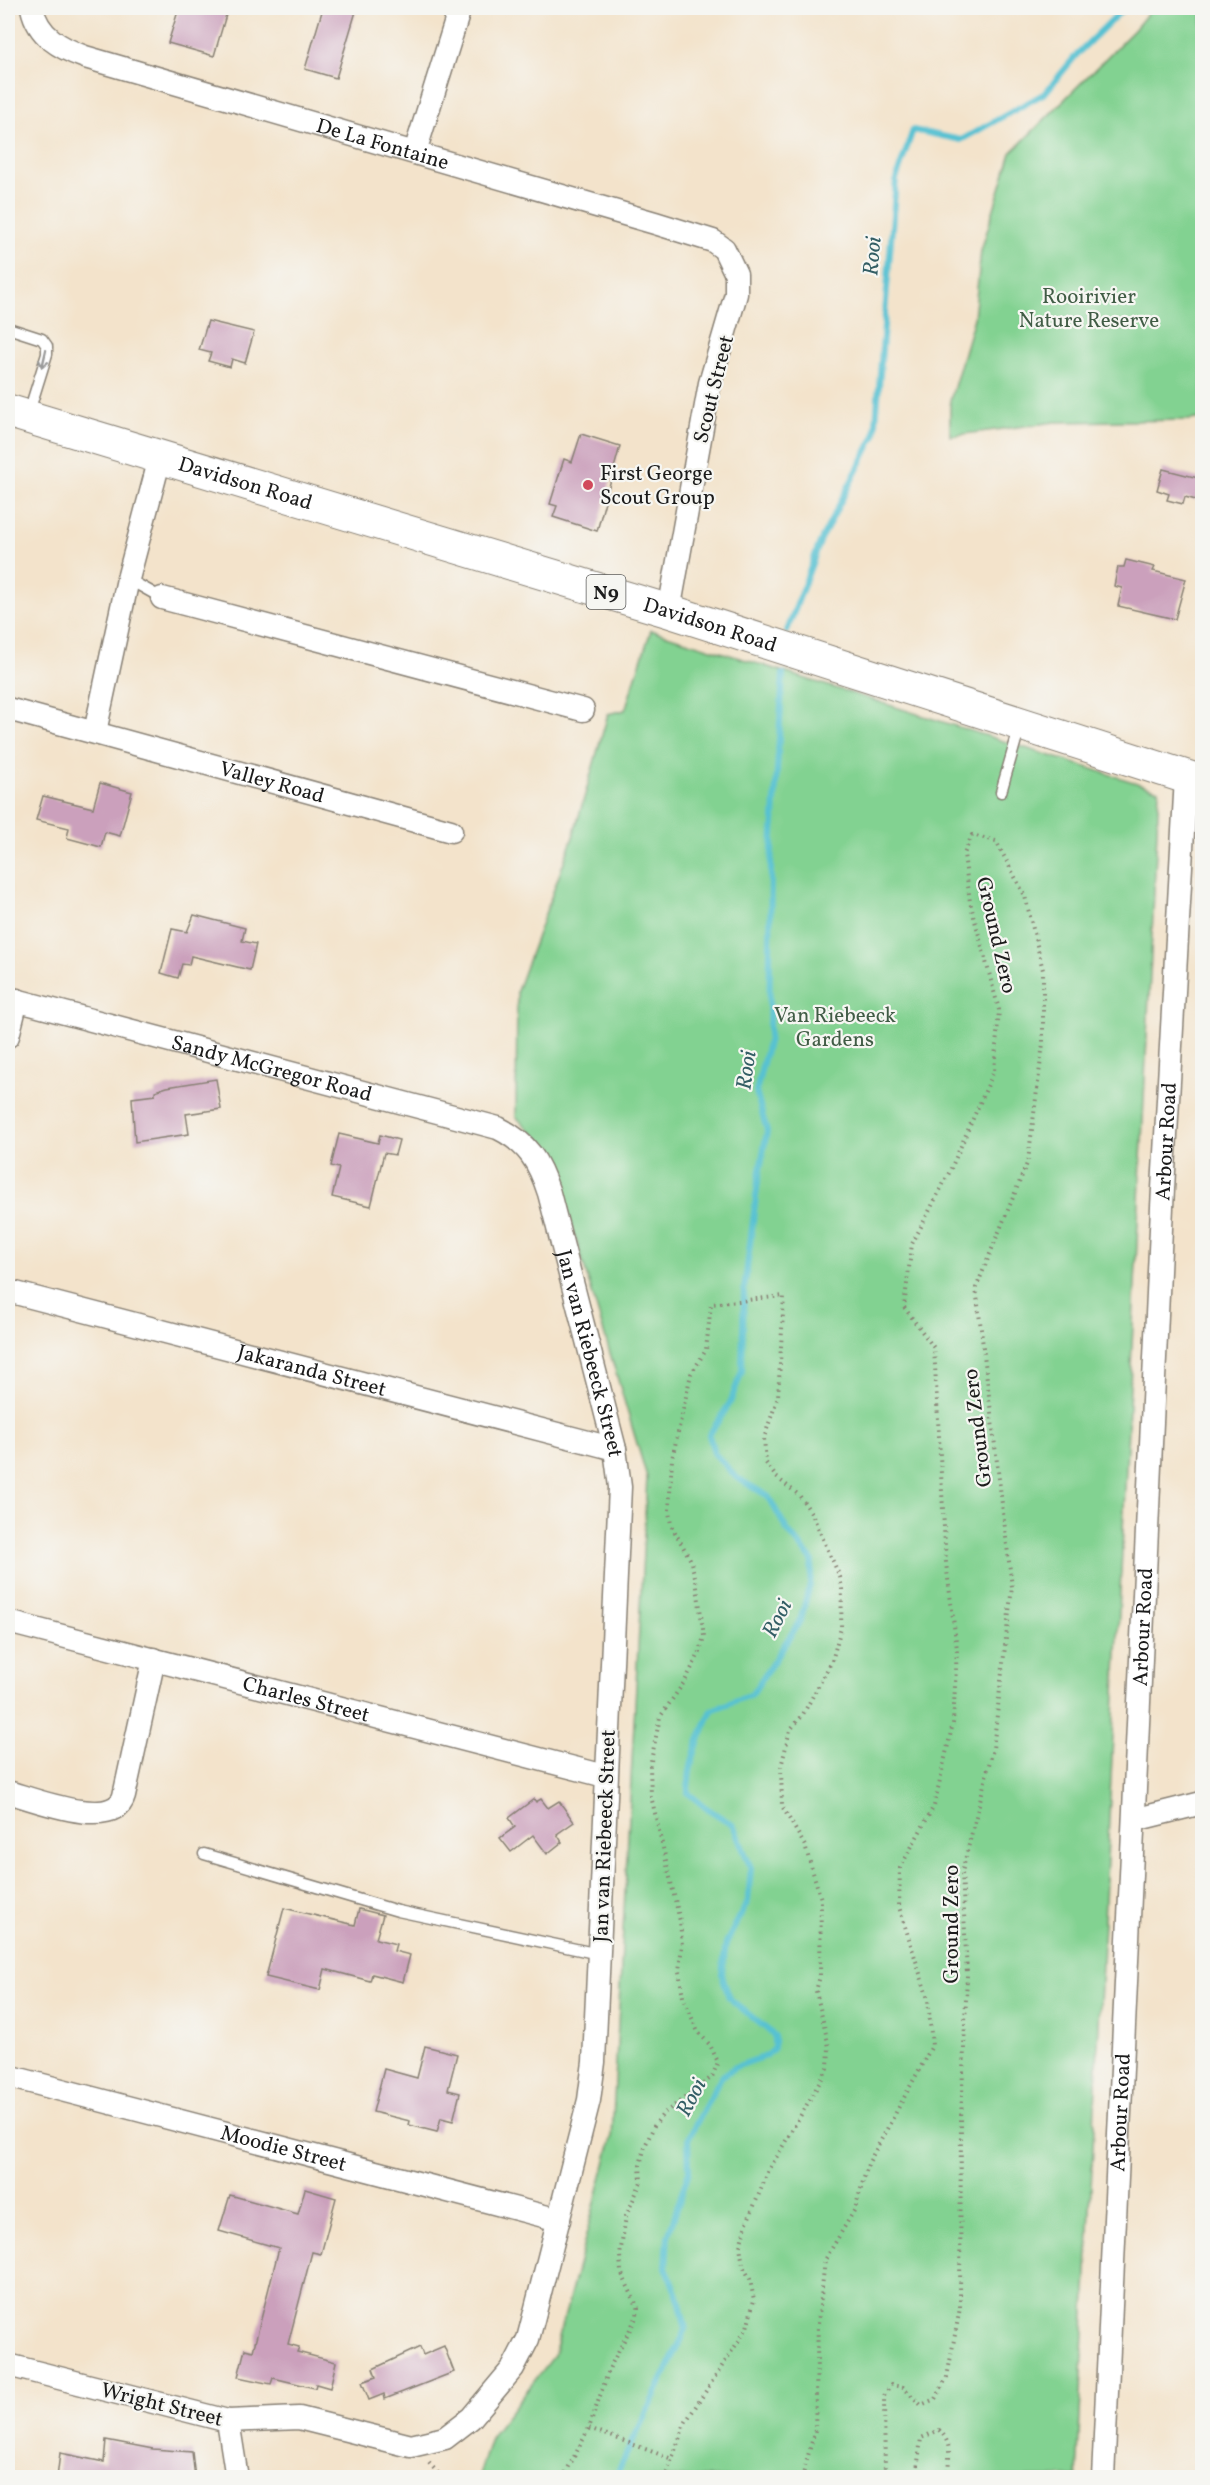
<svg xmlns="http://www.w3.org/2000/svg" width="1210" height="2485" font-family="Vollkorn,serif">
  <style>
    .green { fill: #82d291; stroke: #4f7756; stroke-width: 1.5 }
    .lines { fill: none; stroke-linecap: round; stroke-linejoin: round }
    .stream { stroke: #56c1d2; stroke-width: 6 }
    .building { fill: #cba0bc }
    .service-casing { stroke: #888074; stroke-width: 13 }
    .minor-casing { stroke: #888074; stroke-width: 25 }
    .trunk-casing { stroke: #888074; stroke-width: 35 }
    .path { stroke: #888074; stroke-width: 4; stroke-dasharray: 1.5 4.5; stroke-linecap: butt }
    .service { stroke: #fff; stroke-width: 10 }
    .minor { stroke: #fff; stroke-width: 22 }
    .trunk { stroke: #fff; stroke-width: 33 }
    .oneway { stroke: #999 }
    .poi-dot { fill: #d1495b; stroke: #f6f6f2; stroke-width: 2 }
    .labels { text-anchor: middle; stroke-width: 4.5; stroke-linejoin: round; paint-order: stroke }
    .shield { fill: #f6f6f2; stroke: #5d5d5c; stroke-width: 1.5 }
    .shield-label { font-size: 20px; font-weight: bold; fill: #1c1c1c }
    .street-label { font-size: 21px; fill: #1c1c1c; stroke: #f6f6f2 }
    .park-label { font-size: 21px; fill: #405c45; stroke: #f6f6f2 }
    .poi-label { font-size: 21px; fill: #1c1c1c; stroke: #f6f6f2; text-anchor: start }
    .water-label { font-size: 22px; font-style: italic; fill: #335e65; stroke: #f6f6f2 }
  </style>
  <rect width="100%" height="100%" fill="#f6f6f2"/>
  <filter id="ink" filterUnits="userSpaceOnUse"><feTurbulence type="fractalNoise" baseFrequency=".0167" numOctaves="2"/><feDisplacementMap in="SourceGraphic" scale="12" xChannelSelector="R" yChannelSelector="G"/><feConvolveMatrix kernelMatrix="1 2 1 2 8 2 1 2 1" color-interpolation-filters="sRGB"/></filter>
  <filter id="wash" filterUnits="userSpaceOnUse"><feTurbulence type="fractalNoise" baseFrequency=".008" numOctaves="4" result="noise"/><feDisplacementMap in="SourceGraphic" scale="24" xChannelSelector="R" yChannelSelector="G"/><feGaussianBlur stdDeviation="1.35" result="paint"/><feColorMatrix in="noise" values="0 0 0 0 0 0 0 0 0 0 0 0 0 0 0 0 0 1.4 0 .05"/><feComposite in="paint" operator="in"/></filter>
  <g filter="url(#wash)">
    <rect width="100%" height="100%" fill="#f3e3cb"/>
    <g class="green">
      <polygon points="1152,8 1202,8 1202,418 1190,420 1055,422 950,436 950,401 974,318 981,251 1011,153 1134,30"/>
      <polygon points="651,630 1159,790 1077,2477 478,2478 492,2435 554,2356 612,2138 647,1477 549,1149 516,1117 517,991 573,837 608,714 625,710"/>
    </g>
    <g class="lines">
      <g class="stream">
        <polyline points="787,631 820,542 875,435 896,179 913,130 961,140 1045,93 1078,53 1124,8"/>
        <path d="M615,2478L686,2330L680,2303L666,2267L668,2236L689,2171L688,2139L721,2077L735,2067L766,2056L774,2048V2035L729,1998L722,1974L726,1943L748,1901L751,1868L733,1825L705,1807L688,1793C688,1763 700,1736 712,1710L752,1694L800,1621L810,1585L812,1560L787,1530L768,1496L737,1478L714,1453L709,1435L730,1403L742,1371L744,1291L758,1181L767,1131L756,1092L769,1038L771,865L783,674"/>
      </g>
    </g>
    <g id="blocks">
      <g class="building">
        <polygon points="179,8 228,8 214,56 168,43"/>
        <polygon points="323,8 357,8 336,78 305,69"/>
        <polygon points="208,321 254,332 245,363 232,359 230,367 208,361 211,353 199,350"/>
        <polygon points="581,434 620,446 597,531 553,517 557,506 550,504 564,459 572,462"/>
        <polygon points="1163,469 1202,479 1196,500 1185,497 1183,504 1167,500 1169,494 1157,490"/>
        <polygon points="1126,560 1155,567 1153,571 1186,579 1175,619 1118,606 1122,588 1114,586 1118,567 1124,567"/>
        <polygon points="100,783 132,792 120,836 105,832 101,847 67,838 69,828 36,820 43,796 93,808"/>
        <polygon points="194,915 245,928 242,941 256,944 250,970 191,956 189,965 182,964 178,978 161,973 172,929 187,932"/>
        <polygon points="216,1079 221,1109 186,1114 189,1134 135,1142 132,1098 155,1095 155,1091 167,1087"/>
        <polygon points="339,1134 378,1143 380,1135 399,1140 395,1155 384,1153 371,1206 332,1197 339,1168 331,1166"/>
        <polygon points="534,1799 536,1802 541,1799 548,1808 559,1801 574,1822 557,1834 562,1842 547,1854 533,1835 511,1852 500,1838 515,1827 509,1818"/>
        <polygon points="284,1908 355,1925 359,1909 383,1915 376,1939 396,1944 394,1951 410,1955 403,1982 372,1974 370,1981 325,1969 320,1990 266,1977"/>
        <polygon points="425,2046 457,2054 448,2090 460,2093 453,2121 441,2118 437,2132 409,2125 410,2121 373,2112 384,2069 417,2078"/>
        <polygon points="305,2189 336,2198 321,2254 312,2252 288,2344 299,2347 297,2352 336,2362 330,2388 316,2384 315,2388 273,2378 271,2384 238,2377 245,2349 253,2351 279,2248 219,2231 230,2195 298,2214"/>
        <polygon points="444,2346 454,2372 385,2399 384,2394 369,2400 362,2382 376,2377 373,2369 420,2347 423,2355"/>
        <polygon points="106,2440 153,2449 192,2452 195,2478 57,2478 60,2453 104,2462"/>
      </g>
    </g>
  </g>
  <g filter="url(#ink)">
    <use href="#blocks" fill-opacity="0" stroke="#888074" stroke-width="1.5"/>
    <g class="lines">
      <g class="service-casing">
        <g id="service">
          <polyline points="8,328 42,339 47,346 47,354 28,415"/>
          <polyline points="128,579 162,598"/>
          <polyline points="1001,792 1020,726"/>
          <polyline points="204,1854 398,1911 599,1954"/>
        </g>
      </g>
      <g class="minor-casing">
        <g id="minor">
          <path id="s1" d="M32,8C38,36 60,48 85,57L655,223L713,241L724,249L736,274V294L710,383L669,611"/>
          <polyline points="415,152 460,8"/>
          <polyline points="162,598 583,710"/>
          <path id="s2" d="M8,709L451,831"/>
          <polyline points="95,732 128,579 160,458"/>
          <path id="s3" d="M8,998L498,1128C528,1143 539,1162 549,1193L615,1449L620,1487L594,2062L589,2100L533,2320L528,2339L513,2368L471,2418L445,2438L411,2446L299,2418L228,2421L8,2365"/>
          <polyline points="8,1036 17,1000"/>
          <path id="s4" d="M8,1291L615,1449"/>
          <path id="s5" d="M8,1622L605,1776"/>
          <path d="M8,1792C33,1799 114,1831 124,1796L154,1659"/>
          <polyline points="1134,1820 1202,1803"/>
          <path id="s6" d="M8,2076L559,2220"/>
          <polyline points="228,2421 237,2478"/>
          <path id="s7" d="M1103,2478L1162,1207L1186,777"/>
        </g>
      </g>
      <g class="trunk-casing">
        <g id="trunk">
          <path id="s8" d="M8,411L669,611L1202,782"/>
        </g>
      </g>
      <g class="path">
        <polyline points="589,2428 672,2459"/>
        <polyline points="429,2463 439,2474 474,2478"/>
        <polyline points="563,2478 589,2428 610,2367 637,2316 638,2308 621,2272 620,2255 626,2216 641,2182 640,2165 645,2146 654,2126 663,2114 712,2077 718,2062 710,2045 698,2032 683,1997 679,1971 682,1945 680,1921 651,1796 650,1766 660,1717 685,1681 700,1652 704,1636 696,1580 690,1559 671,1525 669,1511 672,1459 691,1374 706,1350 711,1304 784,1296 778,1397 764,1438 766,1463 776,1477 799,1495 812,1514 840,1577 842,1589 841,1628 832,1661 802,1716 790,1730 781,1767 782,1806 805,1846 821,1899 820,1976 816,1991 829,2047 828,2068 769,2170 746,2225 740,2246 743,2266 750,2279 754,2300 747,2328 685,2423 665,2478"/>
        <polyline points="802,2478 815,2430 818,2324 825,2260 855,2209 868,2164 932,2046 928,1999 899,1907 900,1868 934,1806 953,1723 957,1649 946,1563 934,1348 904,1307 912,1244 949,1173 994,1071 999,1010 970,902 964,854 972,835 996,841 1025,896 1043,970 1043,1043 1028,1161 976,1288 1012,1587 993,1749 962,1872 967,1975 961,2119 960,2308 947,2377 935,2399 921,2405 903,2387 891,2385 884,2396 885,2478"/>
        <path d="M916,2478L921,2438L939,2430C953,2443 949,2459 947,2478"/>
      </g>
      <use href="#service" class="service"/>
      <use href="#minor" class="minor"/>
      <use href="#trunk" class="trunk"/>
    </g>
    <defs><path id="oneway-shaft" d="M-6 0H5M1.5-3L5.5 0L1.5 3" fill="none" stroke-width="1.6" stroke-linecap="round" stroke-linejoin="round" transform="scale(1.5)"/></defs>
    <use class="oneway" href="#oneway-shaft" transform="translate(44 359) rotate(103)"/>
  </g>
  <circle class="poi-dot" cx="588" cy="485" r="6"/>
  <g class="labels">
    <rect class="shield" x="586.5" y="575" width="39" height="34" rx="4.5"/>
    <g class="shield-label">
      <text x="606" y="599">N9</text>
    </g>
    <g class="street-label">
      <text dy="7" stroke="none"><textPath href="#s1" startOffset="386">De La Fontaine</textPath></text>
      <text transform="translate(713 389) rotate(-76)" y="7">Scout Street</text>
      <text dy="7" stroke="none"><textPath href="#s8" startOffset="248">Davidson Road</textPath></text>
      <text dy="7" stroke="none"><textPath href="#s8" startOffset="734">Davidson Road</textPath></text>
      <text dy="7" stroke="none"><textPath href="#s2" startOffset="274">Valley Road</textPath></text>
      <text transform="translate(997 935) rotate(77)" y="7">Ground Zero</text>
      <text dy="7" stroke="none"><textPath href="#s3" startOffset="273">Sandy McGregor Road</textPath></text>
      <text dy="7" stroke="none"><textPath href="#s7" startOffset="1338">Arbour Road</textPath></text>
      <text dy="7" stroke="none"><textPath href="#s3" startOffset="758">Jan van Riebeeck Street</textPath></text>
      <text dy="7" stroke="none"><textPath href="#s4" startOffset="314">Jakaranda Street</textPath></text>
      <text transform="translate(977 1428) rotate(-97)" y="7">Ground Zero</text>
      <text dy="7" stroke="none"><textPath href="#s7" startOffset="852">Arbour Road</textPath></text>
      <text dy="7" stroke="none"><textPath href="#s5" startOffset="308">Charles Street</textPath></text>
      <text transform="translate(604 1836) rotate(-88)" y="7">Jan van Riebeeck Street</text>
      <text transform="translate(951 1924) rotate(-90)" y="7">Ground Zero</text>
      <text dy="7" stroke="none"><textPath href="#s7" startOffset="366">Arbour Road</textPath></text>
      <text dy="7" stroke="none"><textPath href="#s6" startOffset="285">Moodie Street</textPath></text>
      <text transform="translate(162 2404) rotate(14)" y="7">Wright Street</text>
    </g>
    <g class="park-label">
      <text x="1089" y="303">Rooirivier<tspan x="1089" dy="24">Nature Reserve</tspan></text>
      <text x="835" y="1022">Van Riebeeck<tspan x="835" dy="24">Gardens</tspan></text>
    </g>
    <g class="poi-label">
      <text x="600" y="480">First George<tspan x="600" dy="24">Scout Group</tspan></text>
    </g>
    <g class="water-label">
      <text transform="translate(871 256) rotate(-85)" y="8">Rooi</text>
      <text transform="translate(745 1070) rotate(-82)" y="8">Rooi</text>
      <text transform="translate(776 1618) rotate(-63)" y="8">Rooi</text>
      <text transform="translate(690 2097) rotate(-62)" y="8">Rooi</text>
    </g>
  </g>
  <rect width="1210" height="2485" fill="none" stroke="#f6f6f2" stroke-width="30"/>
</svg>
